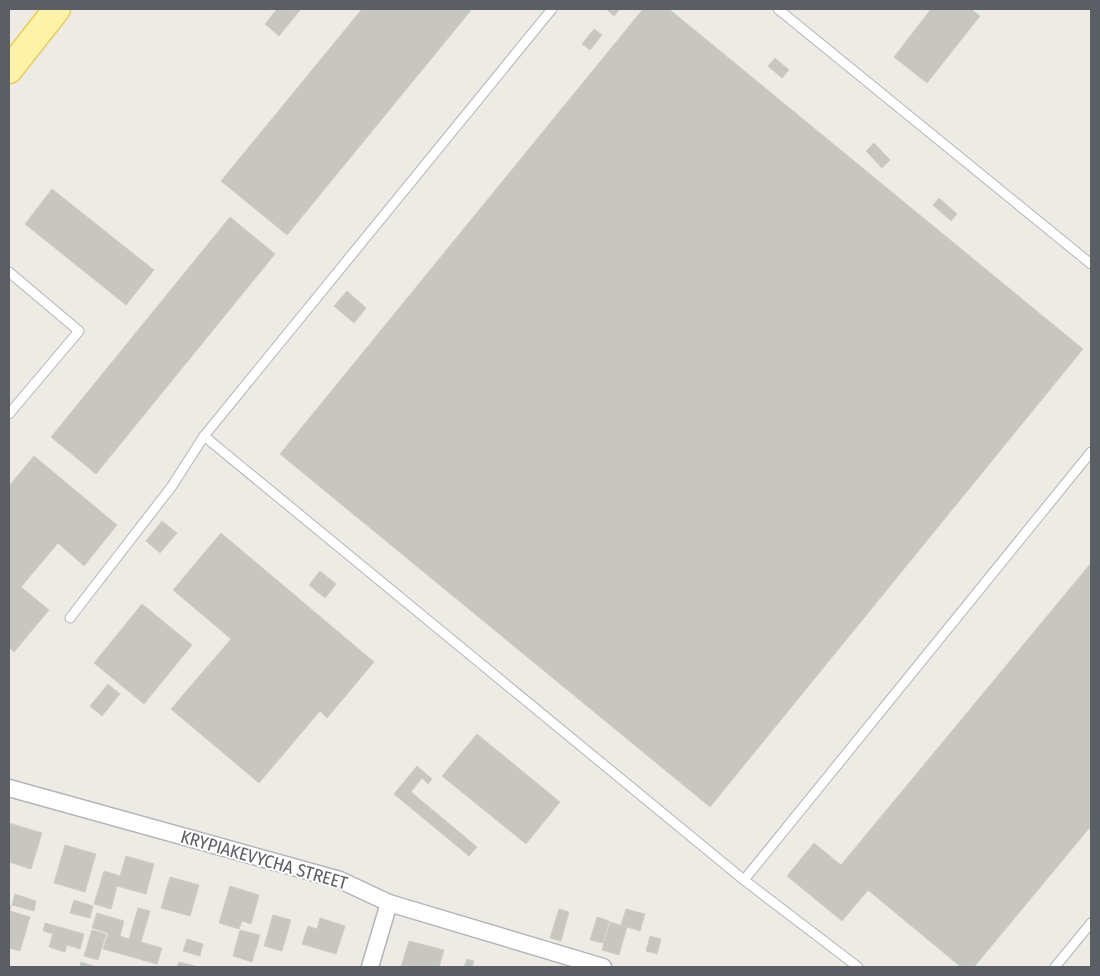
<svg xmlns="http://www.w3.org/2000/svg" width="1100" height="976" font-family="'Fira Sans Condensed',sans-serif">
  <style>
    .building { fill: #c8c6c0; stroke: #d1cdc1 }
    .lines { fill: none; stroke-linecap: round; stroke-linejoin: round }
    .lane-casing { stroke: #b3b5ba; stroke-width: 11 }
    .street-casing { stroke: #b3b5ba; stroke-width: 19 }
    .primary-casing { stroke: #eccc5d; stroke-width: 29 }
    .lane { stroke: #fff; stroke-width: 9 }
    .street { stroke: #fff; stroke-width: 16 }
    .primary { stroke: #fcf3a9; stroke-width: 26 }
    .labels { text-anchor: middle; stroke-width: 4; stroke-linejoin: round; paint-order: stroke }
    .street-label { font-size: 18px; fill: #5b5e63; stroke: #fff }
  </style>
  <rect width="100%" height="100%" fill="#edebe3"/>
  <g class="building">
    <polygon points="277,9 301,9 279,36 265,24"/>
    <polygon points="362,9 472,9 287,235 221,181"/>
    <polygon points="606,9 620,9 614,16"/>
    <polygon points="643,9 669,9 1083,349 710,807 280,454"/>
    <polygon points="931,9 971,9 980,16 927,83 894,57"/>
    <polygon points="594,29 602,35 590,50 582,44"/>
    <polygon points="775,58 789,70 782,78 768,66"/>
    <polygon points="874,143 890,160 882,168 866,151"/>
    <polygon points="52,189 154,270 126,305 25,224"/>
    <polygon points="939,198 957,214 951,221 933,205"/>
    <polygon points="230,217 275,254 96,474 51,437"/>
    <polygon points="347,291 366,308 354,323 334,306"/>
    <polygon points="34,456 117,525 84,566 58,543 21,587 49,610 14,652 9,647 9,486"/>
    <polygon points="162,521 177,533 160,553 146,541"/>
    <polygon points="221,533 374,662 327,718 320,711 259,783 171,709 231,639 173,590"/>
    <polygon points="1091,563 1091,826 974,967 961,967 868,890 842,921 787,876 814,843 841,865"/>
    <polygon points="320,571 336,584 325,598 309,585"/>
    <polygon points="142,604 192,645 144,704 94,663"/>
    <polygon points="108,684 120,694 102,716 90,706"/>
    <polygon points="477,734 560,802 526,844 442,776"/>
    <polygon points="417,766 432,779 428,784 422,778 411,792 477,847 469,856 394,794"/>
    <polygon points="9,823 42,833 31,869 9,862"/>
    <polygon points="65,845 96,854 85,892 54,883"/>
    <polygon points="126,856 154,864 146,894 117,886 111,909 94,904 104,871 120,876"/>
    <polygon points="170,877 199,885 190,916 161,908"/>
    <polygon points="230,886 259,895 251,924 242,921 239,929 219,923"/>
    <polygon points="15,894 36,901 34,911 12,905"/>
    <polygon points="74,900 93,906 90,918 70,913"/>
    <polygon points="9,905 11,906 10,911 30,917 20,951 9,948"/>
    <polygon points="138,908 150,911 141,942 162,948 157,964 103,949 108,933 92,928 97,913 124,921 120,936 129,939"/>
    <polygon points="559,909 569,912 561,941 550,938"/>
    <polygon points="626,909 645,914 640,931 621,925"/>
    <polygon points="273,915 291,920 282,951 264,946"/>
    <polygon points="597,917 609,921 603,943 590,940"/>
    <polygon points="320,918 345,926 336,954 302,944 308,926 317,929"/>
    <polygon points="610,922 627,927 619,955 602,950"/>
    <polygon points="45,923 84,934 80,949 67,945 65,952 49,947 53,934 43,931"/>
    <polygon points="92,930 106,934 98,960 84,956"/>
    <polygon points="240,930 260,935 252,962 233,956"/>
    <polygon points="650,936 661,939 657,954 646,951"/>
    <polygon points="187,939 203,944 200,956 183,951"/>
    <polygon points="409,941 444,950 439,967 401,967"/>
    <polygon points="467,959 474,961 472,967 464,967"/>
    <polygon points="81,962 97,967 80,967"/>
    <polygon points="179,962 195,966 195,967 177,967"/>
  </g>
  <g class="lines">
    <g class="lane-casing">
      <g id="lane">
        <polyline points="778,9 1091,264"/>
        <polyline points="9,272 79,331 9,414"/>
        <polyline points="204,436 744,880 858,967"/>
        <polyline points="70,618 172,486 204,436 552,9"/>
        <polyline points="744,880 1091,452"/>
        <polyline points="1055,967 1091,923"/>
      </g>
    </g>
    <g class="street-casing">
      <g id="street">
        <polyline points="9,788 340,880 389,903 603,967"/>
        <polyline points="370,967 389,903"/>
      </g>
    </g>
    <g class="primary-casing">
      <polyline id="primary" points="9,70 57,9"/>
    </g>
    <use href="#lane" class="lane"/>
    <use href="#street" class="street"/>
    <use href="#primary" class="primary"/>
  </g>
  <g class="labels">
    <g class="street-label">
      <text transform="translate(264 860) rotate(16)" y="6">KRYPIAKEVYCHA STREET</text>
    </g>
  </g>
  <rect width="1100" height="976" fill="none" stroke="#5b5e63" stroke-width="20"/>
</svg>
